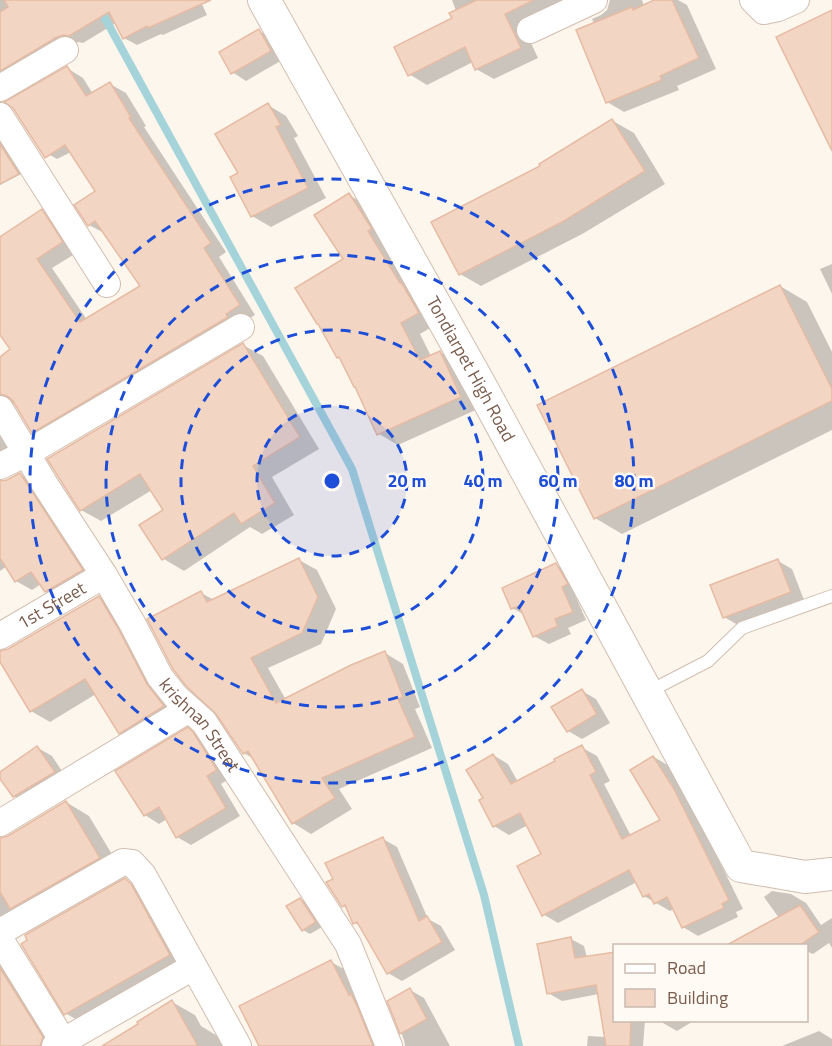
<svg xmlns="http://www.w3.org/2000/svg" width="832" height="1046" font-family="'Titillium Web',sans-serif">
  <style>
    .shadow { fill: #0003 }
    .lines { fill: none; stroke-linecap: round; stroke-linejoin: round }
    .stream { stroke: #a5d3da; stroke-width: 8 }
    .building { fill: #f3d5c3; stroke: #e6bba3; stroke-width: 1.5 }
    .service-casing { stroke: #d1beb0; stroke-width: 14 }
    .minor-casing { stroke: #d1beb0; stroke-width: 28 }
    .tertiary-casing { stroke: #d1beb0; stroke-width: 34 }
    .service { stroke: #fff; stroke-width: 12 }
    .minor { stroke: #fff; stroke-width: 26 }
    .tertiary { stroke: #fff; stroke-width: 32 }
    .ring { fill: none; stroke: #1d4ed8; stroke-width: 3; stroke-dasharray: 10 8 }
    .labels { text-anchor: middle; stroke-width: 5; stroke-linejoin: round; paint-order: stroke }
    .street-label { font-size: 18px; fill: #7a5c4d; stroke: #fffaf3 }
    .centre { fill: #1d4ed8; stroke: #fffaf3; stroke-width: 3 }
    .ring-label { font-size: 18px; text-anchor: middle; font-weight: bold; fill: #1d4ed8; stroke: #fffaf3; stroke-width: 5; stroke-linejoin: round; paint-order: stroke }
  </style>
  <rect width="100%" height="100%" fill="#fdf6ec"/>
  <g class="shadow">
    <polygon points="0,0 200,0 207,15 163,35 161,34 137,45 124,38 116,23 83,43 79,42 71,44 0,88"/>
    <polygon points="452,0 571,0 522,24 538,58 494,79 476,69 473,62 427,85 409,74 454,19 456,11"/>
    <polygon points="610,0 642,0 644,6 658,0 678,0 687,5 716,69 677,86 679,90 624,112 607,102 594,24 592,19 601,15 607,10"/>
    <polygon points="259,31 274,39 284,59 246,81 232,72"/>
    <polygon points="67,68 83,78 93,94 110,84 126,93 146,126 144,127 226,252 219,257 255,315 49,441 33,432 16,403 8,405 20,456 1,475 2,482 20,474 37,484 98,579 62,601 46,591 41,584 32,590 16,581 7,566 0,571 0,359 12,350 0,332 0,239 42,211 58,220 78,252 52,268 87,320 142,287 106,234 89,225 97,191 79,148 57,159 41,150"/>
    <polygon points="268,105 286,116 298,136 294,138 326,198 271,227 252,216 240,174"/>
    <polygon points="613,121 634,133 665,184 584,233 481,286 460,274 542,167"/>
    <polygon points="0,132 25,172 0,185"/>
    <polygon points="349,195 368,206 437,324 420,334 431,356 440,352 459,364 480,408 398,445 379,434 341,359 338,357"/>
    <polygon points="832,264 832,294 820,269"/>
    <polygon points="780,286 807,302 832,352 832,430 622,534 595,518"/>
    <polygon points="243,345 263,356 319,449 272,477 294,515 262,534 250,527 184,571 164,559 165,510 152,490 101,521 81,510"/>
    <polygon points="299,560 317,570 336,609 321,644 268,668 286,700 385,653 403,664 420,707 415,709 432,748 339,789 352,809 311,834 293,823 254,759 244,753 201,593 214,600"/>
    <polygon points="778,561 792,569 804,600 738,625 724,617"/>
    <polygon points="556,565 570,573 581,592 575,595 586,620 568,628 571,634 549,644 534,636 525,615 512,608"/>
    <polygon points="99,597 118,608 182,718 139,744 120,733 96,694 50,722 31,711 0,659 0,653 8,650"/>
    <polygon points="582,691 596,699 610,723 582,739 568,731"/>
    <polygon points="188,729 202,737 230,778 221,784 240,816 191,845 177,837 167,819 159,824 145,815 117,772"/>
    <polygon points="581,747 597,756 610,781 604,784 631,836 662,821 654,757 669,766 689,799 743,909 736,912 738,917 698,936 683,927 674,909 670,911 644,896 637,882 558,923 543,914 543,855 528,825 509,835 494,826 485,799 493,755 508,764 518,782"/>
    <polygon points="38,748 52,756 68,780 29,805 14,796 0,776 0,774"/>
    <polygon points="66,802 89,816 122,871 0,928 0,839 8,837"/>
    <polygon points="383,839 397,847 428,919 441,926 455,950 402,981 388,973 362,927 355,923 349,909 343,906"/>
    <polygon points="125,880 153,896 197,971 93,1029 65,1013"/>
    <polygon points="772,891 791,894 806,903 821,925 832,918 832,948 829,943 813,954 806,951 806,946 730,946 779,918 764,897"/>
    <polygon points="300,899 307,903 322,927 310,934 303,930"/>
    <polygon points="571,939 584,946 587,958 614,1020 645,1020 643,1046 587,1046 588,1036 606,1037 599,994 562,1001 548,993"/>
    <polygon points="331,962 351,973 387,1046 263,1046"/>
    <polygon points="0,964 18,974 62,1046 0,1046"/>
    <polygon points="410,990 424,998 450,1046 405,1046 404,1040 389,1001"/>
    <polygon points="172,1002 195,1015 201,1026 224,1040 228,1046 107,1046"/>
    <polygon points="662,1020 695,1020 677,1031 663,1023"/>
    <polygon points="819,1031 832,1039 832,1046 782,1046"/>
  </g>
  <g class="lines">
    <polyline class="stream" points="95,0 352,469 484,895 519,1046"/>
  </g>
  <g class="building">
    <polygon points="4,0 211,0 148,28 147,26 123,39 109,12 69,36 64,35 57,37 0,71 0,12 8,7"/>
    <polygon points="477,0 534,0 505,14 521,48 475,70 465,47 408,76 394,47 452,18 449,13"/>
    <polygon points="654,0 672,0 699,58 660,76 662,80 606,103 576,30 632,7 633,10"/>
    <polygon points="832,10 832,151 776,37"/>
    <polygon points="259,29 271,51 231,74 219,52"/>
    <polygon points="67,66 86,96 110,82 131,117 129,118 211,243 204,248 240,305 226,314 228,317 32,433 13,401 7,396 0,394 0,357 10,349 0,335 0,237 42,209 63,242 37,259 80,322 140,286 95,221 88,226 74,205 95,191 65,145 45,158 13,108 4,102"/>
    <polygon points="268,103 281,125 276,127 308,188 251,217 230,177 238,173 215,134"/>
    <polygon points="612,119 645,171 564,221 459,275 431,222 540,166 539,164"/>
    <polygon points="0,144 19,174 0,184"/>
    <polygon points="349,193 372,229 368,231 400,283 401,282 419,313 401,323 420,360 440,351 461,397 377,435 355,387 354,387 339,357 337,358 318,324 317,324 295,288 343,259 314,215"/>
    <polygon points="780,285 832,389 832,401 594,519 537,405"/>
    <polygon points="243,343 300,437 253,466 275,503 241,524 234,513 162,560 139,525 163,510 140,474 80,511 47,459"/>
    <polygon points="20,473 83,570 45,592 31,572 15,582 0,558 0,481 7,480"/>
    <polygon points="299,558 318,597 302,633 251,658 276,703 351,665 385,651 403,697 398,699 415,737 322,778 335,798 292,824 248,751 243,754 216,714 187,687 173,669 147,619 201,591 207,602"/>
    <polygon points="778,559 791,592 723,618 710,585"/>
    <polygon points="556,563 568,584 562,587 573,612 555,619 558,626 533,637 519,606 511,609 502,588"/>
    <polygon points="99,596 119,630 147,684 164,706 119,734 85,679 30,712 0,662 0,651 8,649"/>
    <polygon points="582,689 597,714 567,732 551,707"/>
    <polygon points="188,727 193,732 217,770 207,776 226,808 176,838 159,807 144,816 115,771"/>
    <polygon points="582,745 596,772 590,775 622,839 660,820 630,770 653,756 674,789 729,900 722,904 724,908 682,928 667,897 654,904 649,894 643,897 629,870 542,916 517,866 541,854 520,813 493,827 479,800 483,798 466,770 493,754 511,784 555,761 554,759"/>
    <polygon points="37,746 55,772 13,797 0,779 0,772"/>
    <polygon points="66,801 100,858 10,909 0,892 0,838 8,836"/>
    <polygon points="383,837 419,921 427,916 442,942 387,974 357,922 353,924 345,905 342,907 326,882 333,879 325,863"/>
    <polygon points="125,878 131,884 170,955 64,1015 21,944 27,940 25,935"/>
    <polygon points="300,898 316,922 302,931 286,906"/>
    <polygon points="800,905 819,932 800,945 727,945"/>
    <polygon points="571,937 575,958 615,952 615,1020 631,1020 630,1046 606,1046 596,985 547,994 537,944"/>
    <polygon points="331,960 349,995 351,994 357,1006 373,1046 259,1046 239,1006"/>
    <polygon points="0,968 43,1037 40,1046 0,1046"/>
    <polygon points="410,988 427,1019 400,1034 387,1001"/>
    <polygon points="172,1000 198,1046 102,1046 138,1024 137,1022"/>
  </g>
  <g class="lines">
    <g class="service-casing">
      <polyline id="service" points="648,692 708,661 742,628 832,596"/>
    </g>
    <g class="minor-casing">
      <g id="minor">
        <polyline points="753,0 764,11 778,8 796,0"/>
        <polyline points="530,30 594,0"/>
        <polyline points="0,88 65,50"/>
        <polyline points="0,116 107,284"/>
        <path id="s1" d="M0,409L44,483L104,575L132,623L160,677L176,697L204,722L348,944L389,1046"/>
        <polyline points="0,466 27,453 241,327"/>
        <path id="s2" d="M0,636L104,575"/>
        <polyline points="0,823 189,709"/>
        <polyline points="0,932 123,862 132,863 143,875 238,1046"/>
        <polyline points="0,939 63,1041"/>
        <polyline points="55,1046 193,967"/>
      </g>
    </g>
    <g class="tertiary-casing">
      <g id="tertiary">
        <path id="s3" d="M264,0L480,385L741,866L805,877L832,874"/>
      </g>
    </g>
    <use href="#service" class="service"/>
    <use href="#minor" class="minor"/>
    <use href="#tertiary" class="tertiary"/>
  </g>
  <circle cx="332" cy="481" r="75" fill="#1d4ed8" fill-opacity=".12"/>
  <g class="ring">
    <circle cx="332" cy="481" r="75"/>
    <circle cx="332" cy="481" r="151"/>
    <circle cx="332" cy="481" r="226"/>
    <circle cx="332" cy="481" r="302"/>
  </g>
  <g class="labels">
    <g class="street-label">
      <text dy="6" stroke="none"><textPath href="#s3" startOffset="423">Tondiarpet High Road</textPath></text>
      <text dy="6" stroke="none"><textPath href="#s2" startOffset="60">1st Street</textPath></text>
      <text dy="6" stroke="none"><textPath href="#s1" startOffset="375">krishnan Street</textPath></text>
    </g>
  </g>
  <circle cx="332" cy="481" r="9" class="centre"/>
  <g class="ring-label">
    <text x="407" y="487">20 m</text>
    <text x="483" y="487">40 m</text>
    <text x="558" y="487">60 m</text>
    <text x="634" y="487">80 m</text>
  </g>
  <rect x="613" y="944" width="195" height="78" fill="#fffaf3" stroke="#cabbb1" stroke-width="1.5"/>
  <rect x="625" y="964" width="30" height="9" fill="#ffffff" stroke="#cabbb1" stroke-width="1.5"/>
  <text x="667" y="974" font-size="18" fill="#7a5c4d">Road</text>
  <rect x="625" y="989" width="30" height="18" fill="#f3d5c3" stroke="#cabbb1" stroke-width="1.5"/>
  <text x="667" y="1004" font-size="18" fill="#7a5c4d">Building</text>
</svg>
